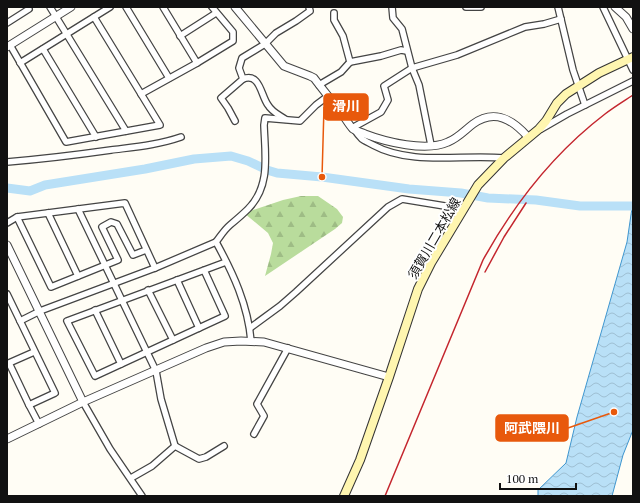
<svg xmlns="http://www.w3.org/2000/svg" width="640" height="503" font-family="'PT Serif','Noto Sans JP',serif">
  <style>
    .forest { fill: url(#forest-firs) }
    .water { fill: url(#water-waves); stroke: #3f96cf }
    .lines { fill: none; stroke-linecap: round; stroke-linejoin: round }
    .river { stroke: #b9e0f7; stroke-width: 9 }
    .minor-casing { stroke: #444; stroke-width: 8 }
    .tertiary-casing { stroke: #444; stroke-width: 9 }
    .secondary-casing { stroke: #333; stroke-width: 10 }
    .minor { stroke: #fff; stroke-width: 5.5 }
    .tertiary { stroke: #fff; stroke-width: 7 }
    .secondary { stroke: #fff6b0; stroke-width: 8 }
    .rail { stroke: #c4262e; stroke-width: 1.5 }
    .labels { text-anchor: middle; stroke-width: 4; stroke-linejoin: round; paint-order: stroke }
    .street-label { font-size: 13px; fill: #111; stroke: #fff }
    .leader { fill: none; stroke: #e8590c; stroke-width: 1.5 }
    .callout-dot { fill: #e8590c; stroke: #fff; stroke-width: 1.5 }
    .callout { fill: #e8590c; stroke: #e8590c; stroke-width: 1.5 }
    .callout-label { font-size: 14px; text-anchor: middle; font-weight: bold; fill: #fff }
  </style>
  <defs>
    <pattern id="forest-firs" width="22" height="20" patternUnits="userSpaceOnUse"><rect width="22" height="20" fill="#b9dc9c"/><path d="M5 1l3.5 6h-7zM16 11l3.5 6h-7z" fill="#9ebc85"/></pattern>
    <pattern id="water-waves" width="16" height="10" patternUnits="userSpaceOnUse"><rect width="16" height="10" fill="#b9e0f7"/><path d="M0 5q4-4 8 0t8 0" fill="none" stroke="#9ebfd3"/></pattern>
  </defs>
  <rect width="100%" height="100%" fill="#fffdf5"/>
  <polygon class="forest" points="301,196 318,196 337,209 343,217 342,223 335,229 265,276 271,254 273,243 268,233 244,213 283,200"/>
  <polygon class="water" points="633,201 633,430 623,455 612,496 538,496 538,490 566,463 577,417 627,242"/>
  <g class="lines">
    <polyline class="river" points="7,188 30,191 45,185 145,169 194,159 231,156 248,161 267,170 277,173 322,177 409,189 461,193 488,198 536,200 580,206 633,206"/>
    <g class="minor-casing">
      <g id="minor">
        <polyline points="50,7 126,131"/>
        <polyline points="126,7 169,78"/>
        <polyline points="163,7 197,63"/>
        <polyline points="392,7 393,18 402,29 412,68 419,85 431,145"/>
        <polyline points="466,7 481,7"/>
        <polyline points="558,7 573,70 585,105"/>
        <polyline points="603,7 633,70"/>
        <polyline points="334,13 334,20 343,36 350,62"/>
        <polyline points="7,23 29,9 28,7"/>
        <polyline points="180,36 216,13"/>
        <polyline points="10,45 66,142 160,125 94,17"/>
        <polyline points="43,49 96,137"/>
        <polyline points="20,63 110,7"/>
        <path d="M243,79C260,72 261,96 268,105C272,112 279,115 285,119"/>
        <polyline points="319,85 341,72 350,62 381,56 401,50 407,51"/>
        <polyline points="141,94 197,63 233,41 233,32 212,7"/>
        <polyline points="235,121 228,108 221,98 243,79 239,68 242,58 265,44 276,33 296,21 310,11 309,7"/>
        <polyline points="352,128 381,112 388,100 384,86 412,68 457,55 525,27 544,24 561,19"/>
        <path d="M354,129C356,132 359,136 362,139C365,141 369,143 373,145C412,166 461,154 504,158"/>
        <polyline points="541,129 567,114 633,81"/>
        <path d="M7,162C42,159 76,155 111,150C134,147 158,145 181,137"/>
        <polyline points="78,209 156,371 161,399 175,446"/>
        <polyline points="48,213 78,276"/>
        <polyline points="17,217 51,287 118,260 102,227 111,222 117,224 133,255 146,250"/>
        <polyline points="7,223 17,217 125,203 155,268"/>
        <path d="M216,242C220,237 224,230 230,225C236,220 242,215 248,209C271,186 265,155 264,125L265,118L300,121L316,105L328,96"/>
        <polyline points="204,270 225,316 95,376 67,321 226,262"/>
        <polyline points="177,280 199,328"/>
        <polyline points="148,290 173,340"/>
        <polyline points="7,294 55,393 29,405 9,363 34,352"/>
        <polyline points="95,310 121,364"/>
        <path d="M20,321L40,311L155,268L216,242C233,273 248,305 251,341"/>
        <polyline points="250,328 280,306 296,292 388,207 402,199 463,209"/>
        <polyline points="83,402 110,449 142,496"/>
        <polyline points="29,405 39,424"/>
        <polyline points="254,434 264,416 257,404 288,348"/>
        <polyline points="131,478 152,466 175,446 199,459 206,457 224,446"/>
      </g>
    </g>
    <g class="tertiary-casing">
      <g id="tertiary">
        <path d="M235,7L284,66L310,76L314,78C323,90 333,102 342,114C346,119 349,125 353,129C356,131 361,132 365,134C386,142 426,152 448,142C458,138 465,130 473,124C495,108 513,120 528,137"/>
        <polyline points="615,7 626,17 633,29"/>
        <polyline points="7,47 71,7"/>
        <polyline points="7,245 83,402"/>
        <polyline points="7,439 83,402 206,348 224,342 241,341 264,342 389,377"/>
      </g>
    </g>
    <g class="secondary-casing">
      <polyline id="secondary" points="344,496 360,460 389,377 418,289 431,263 478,185 504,158 539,129 546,121 557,103 566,94 599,73 633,57"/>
    </g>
    <use href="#minor" class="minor"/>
    <use href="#tertiary" class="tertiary"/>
    <use href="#secondary" class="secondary"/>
    <g class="rail">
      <polyline points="485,272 504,237 526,203"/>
      <path d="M385,496L483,260C514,204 554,153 605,114C614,107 624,101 633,95"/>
    </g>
  </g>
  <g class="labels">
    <g class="street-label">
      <text transform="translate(434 238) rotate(-60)" y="5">須賀川二本松線</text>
    </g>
  </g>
  <path class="leader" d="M322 177L324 107M614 412L568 428"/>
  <g class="callout-dot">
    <circle cx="322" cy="177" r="4"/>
    <circle cx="614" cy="412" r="4"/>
  </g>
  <g class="callout">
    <rect x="324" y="94" width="44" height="26" rx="4"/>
    <rect x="496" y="415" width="72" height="26" rx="4"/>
  </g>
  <g class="callout-label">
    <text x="346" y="111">滑川</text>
    <text x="532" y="433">阿武隈川</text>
  </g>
  <rect width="640" height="503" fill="none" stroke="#111111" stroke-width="16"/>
  <path d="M500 483v6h76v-6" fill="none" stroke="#111111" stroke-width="2"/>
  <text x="506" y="483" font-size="12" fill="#111111" stroke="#ffffff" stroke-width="3" paint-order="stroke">100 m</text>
</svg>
